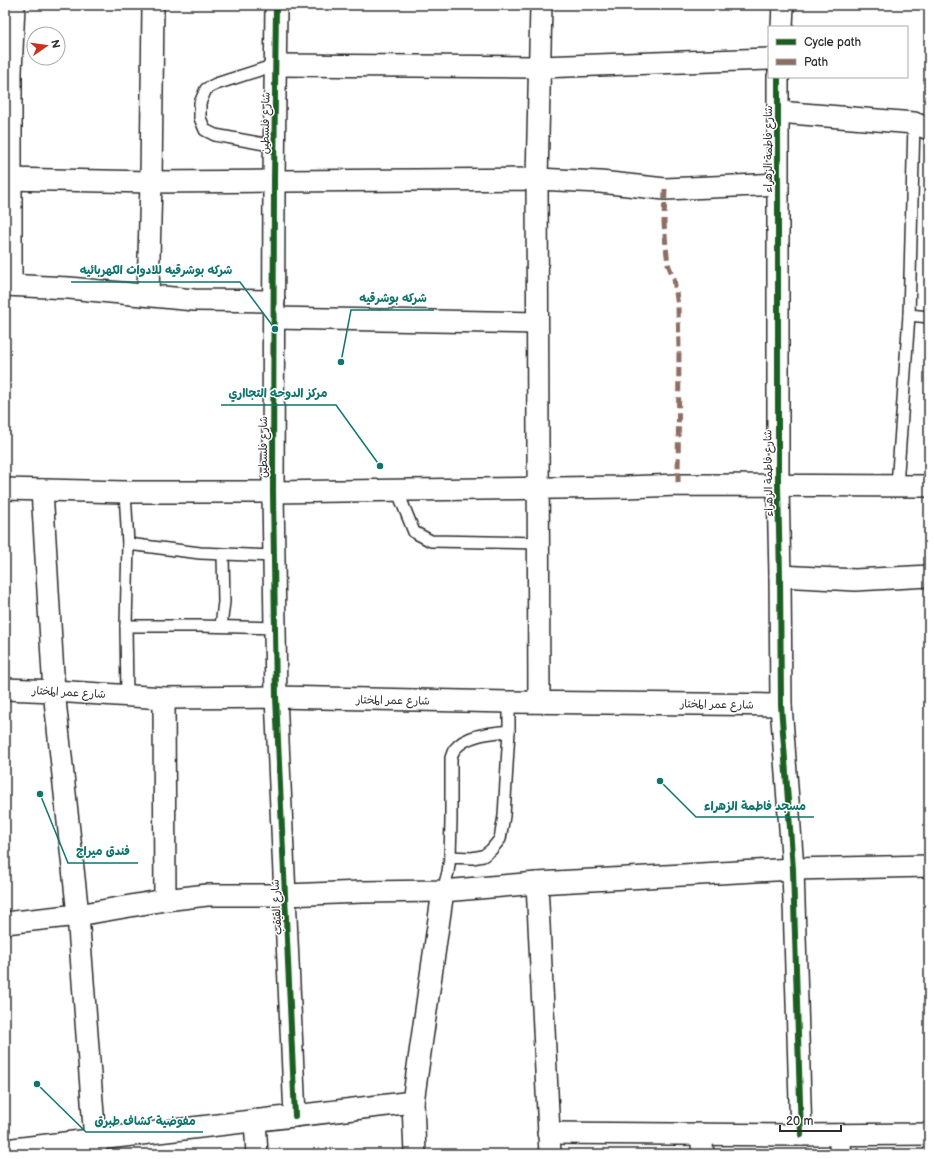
<svg xmlns="http://www.w3.org/2000/svg" width="934" height="1159" font-family="'Balsamiq Sans','Playpen Sans Arabic',sans-serif">
  <style>
    .lines { fill: none; stroke-linecap: round; stroke-linejoin: round }
    .service-casing { stroke: #2b2b2b; stroke-width: 14 }
    .minor-casing { stroke: #2b2b2b; stroke-width: 24 }
    .service { stroke: #fff; stroke-width: 11 }
    .minor { stroke: #fff; stroke-width: 21 }
    .quiet { stroke: #8d6e63; stroke-width: 5; stroke-dasharray: 10 5; stroke-linecap: butt }
    .cycleway-casing { stroke: #fff; stroke-width: 8 }
    .cycleway { stroke: #1b5e20; stroke-width: 6 }
    .labels { text-anchor: middle; stroke-width: 3; stroke-linejoin: round; paint-order: stroke }
    .street-label { font-size: 11px; fill: #2b2b2b; stroke: #fff }
    .leader { fill: none; stroke: #0f766e; stroke-width: 1.5 }
    .callout-dot { fill: #0f766e; stroke: #fff; stroke-width: 1.5 }
    .callout-label { font-size: 12px; text-anchor: middle; font-weight: bold; fill: #0f766e; stroke: #fff; stroke-width: 3; stroke-linejoin: round; paint-order: stroke }
  </style>
  <rect width="100%" height="100%" fill="#fff"/>
  <filter id="ink" filterUnits="userSpaceOnUse"><feTurbulence type="fractalNoise" baseFrequency=".025" numOctaves="2"/><feDisplacementMap in="SourceGraphic" scale="8" xChannelSelector="R" yChannelSelector="G"/><feConvolveMatrix kernelMatrix="1 2 1 2 8 2 1 2 1" color-interpolation-filters="sRGB"/></filter>
  <g filter="url(#ink)">
    <g class="lines">
      <g class="service-casing">
        <g id="service">
          <polyline points="275,146 215,135 205,130 200,118 200,103 206,89 216,84 275,65"/>
          <polyline points="909,315 929,317"/>
          <polyline points="897,486 909,315 914,123"/>
          <polyline points="397,490 414,532 431,541 538,543"/>
          <polyline points="125,492 128,544 126,626 127,696"/>
          <polyline points="128,544 200,553 274,556"/>
          <polyline points="126,626 198,626 276,628"/>
          <polyline points="221,626 224,602 223,555"/>
          <path d="M450,857L451,821V758C452,755 453,751 455,749C467,734 492,733 509,731"/>
          <polyline points="443,891 448,872 450,857 472,858 483,856 491,850 500,839 504,816 509,731 509,702"/>
        </g>
      </g>
      <g class="minor-casing">
        <g id="minor">
          <polyline points="276,5 274,181 273,492 276,697 295,1116"/>
          <polyline points="782,27 783,5"/>
          <polyline points="275,65 540,67 769,59"/>
          <polyline points="778,77 778,486 780,576 781,705 793,869 801,1135"/>
          <polyline points="778,112 914,123 929,129"/>
          <polyline points="5,179 151,182 537,179 600,182 665,189 778,184"/>
          <polyline points="5,285 69,288 194,300 274,301"/>
          <polyline points="11,285 11,72 14,5"/>
          <polyline points="148,295 151,182 153,5"/>
          <polyline points="274,318 537,323"/>
          <polyline points="5,489 125,492 273,492 626,487 678,485 929,486"/>
          <polyline points="42,490 54,691 78,915 96,1154"/>
          <polyline points="780,576 855,580 929,576"/>
          <polyline points="5,689 54,691 164,698 276,697 509,702 781,705"/>
          <polyline points="164,698 165,900"/>
          <polyline points="539,701 537,179 541,5"/>
          <polyline points="537,883 550,1154"/>
          <polyline points="5,923 78,915 165,900 207,895 285,895 362,892 443,891 537,883 793,869 929,866"/>
          <polyline points="255,1120 257,1154"/>
          <polyline points="548,1133 801,1135 929,1134"/>
          <polyline points="701,1134 703,1154"/>
          <polyline points="839,1135 841,1154"/>
          <polyline points="5,1150 413,1102"/>
          <polyline points="415,1154 413,1102 443,891"/>
        </g>
      </g>
      <use href="#service" class="service"/>
      <use href="#minor" class="minor"/>
      <polyline class="quiet" points="665,189 664,223 666,247 668,264 674,279 678,306 679,349 678,485"/>
      <g class="cycleway-casing">
        <g id="cycleway">
          <polyline points="276,5 274,181 273,492 276,697 295,1116"/>
          <polyline points="778,77 778,486 780,576 781,705 793,869 801,1135"/>
        </g>
      </g>
      <use href="#cycleway" class="cycleway"/>
    </g>
  </g>
  <g class="labels">
    <g class="street-label">
      <text transform="translate(265 123) rotate(-89)" y="4">شارع فلسطين</text>
      <text transform="translate(768 149) rotate(-90)" y="4">شارع فاطمة الزهراء</text>
      <text transform="translate(263 447) rotate(-90)" y="4">شارع فلسطين</text>
      <text transform="translate(768 473) rotate(-91)" y="4">شارع فاطمة الزهراء</text>
      <text transform="translate(69 692) rotate(3)" y="4">شارع عمر المختار</text>
      <text transform="translate(393 700) rotate(1)" y="4">شارع عمر المختار</text>
      <text transform="translate(717 704) rotate(1)" y="4">شارع عمر المختار</text>
      <text transform="translate(276 907) rotate(-93)" y="4">شارع القيقب</text>
    </g>
  </g>
  <path class="leader" d="M275 329L240 282H71M341 362L351 310H434M380 466L336 405H221M660 781L696 817H814M40 794L68 863H138M37 1084L86 1132H203"/>
  <g class="callout-dot">
    <circle cx="275" cy="329" r="4"/>
    <circle cx="341" cy="362" r="4"/>
    <circle cx="380" cy="466" r="4"/>
    <circle cx="660" cy="781" r="4"/>
    <circle cx="40" cy="794" r="4"/>
    <circle cx="37" cy="1084" r="4"/>
  </g>
  <g class="callout-label">
    <text x="156" y="274">شركه بوشرقيه للادوات الكهربائيه</text>
    <text x="393" y="302">شركه بوشرقيه</text>
    <text x="278" y="397">مركز الدوحه التجااري</text>
    <text x="755" y="810">مسجد فاطمة الزهراء</text>
    <text x="103" y="855">فندق ميراج</text>
    <text x="145" y="1125">مفوضية كشاف طبرق</text>
  </g>
  <rect width="934" height="1159" fill="none" stroke="#fff" stroke-width="20"/>
  <rect x="10" y="10" width="914" height="1139" fill="none" stroke="#2b2b2b" stroke-width="1.5" filter="url(#ink)"/>
  <rect x="768" y="26" width="140" height="52" fill="#ffffff" stroke="#aaaaaa"/>
  <rect x="776" y="39" width="20" height="6" fill="#1b5e20" stroke="#aaaaaa"/>
  <text x="804" y="46" font-size="12" fill="#2b2b2b">Cycle path</text>
  <rect x="776" y="59" width="20" height="6" fill="#8d6e63" stroke="#aaaaaa"/>
  <text x="804" y="66" font-size="12" fill="#2b2b2b">Path</text>
  <g transform="translate(46 46) rotate(77)"><circle r="19" fill="#ffffff" stroke="#aaaaaa"/>
  <path d="M0-3L7 15L0 10L-7 15Z" fill="#c8321e"/>
  <text y="-6" font-size="11" font-weight="bold" text-anchor="middle" fill="#2b2b2b">N</text>
  </g>
  <path d="M780 1125v6h61v-6" fill="none" stroke="#2b2b2b" stroke-width="2"/>
  <text x="786" y="1125" font-size="12" fill="#2b2b2b" stroke="#ffffff" stroke-width="3" paint-order="stroke">20 m</text>
</svg>
